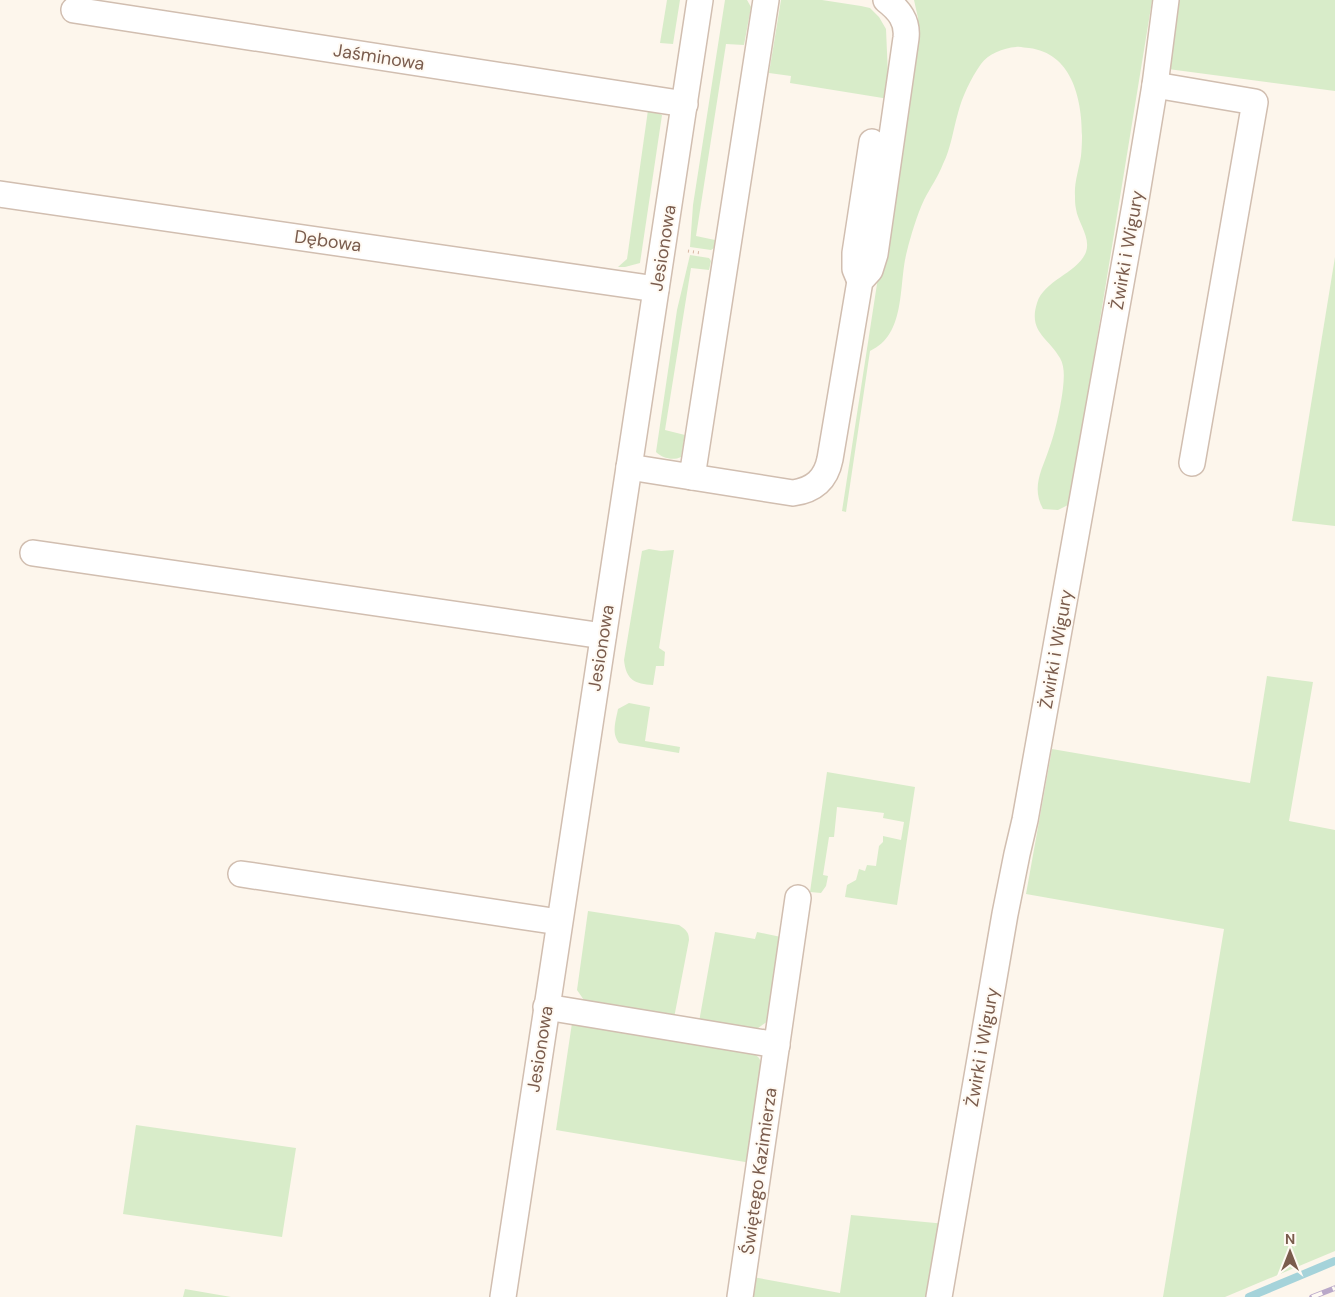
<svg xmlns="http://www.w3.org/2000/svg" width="1335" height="1297" font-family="'DM Sans',sans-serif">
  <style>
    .green { fill: #d8ecc9 }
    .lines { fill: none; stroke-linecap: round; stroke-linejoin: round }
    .stream { stroke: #a5d3da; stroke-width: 8 }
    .minor-casing { stroke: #d1beb0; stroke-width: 28 }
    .path { stroke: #d9b8a5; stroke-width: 3; stroke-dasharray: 1 4; stroke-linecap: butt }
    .minor { stroke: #fff; stroke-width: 25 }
    .rail-casing { stroke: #b9a8c9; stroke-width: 5.5 }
    .rail { stroke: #fffaf3; stroke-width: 4; stroke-dasharray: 11; stroke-linecap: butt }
    .labels { text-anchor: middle; stroke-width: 4; stroke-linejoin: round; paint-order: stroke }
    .street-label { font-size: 18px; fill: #7a5c4d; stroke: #fffaf3 }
  </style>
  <rect width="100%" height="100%" fill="#fdf6ec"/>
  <g class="green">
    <polygon points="667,0 680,0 673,44 660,43"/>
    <polygon points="725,0 747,0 751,7 744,45 726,44 696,236 715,240 714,248 711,250 690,247 693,205"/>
    <polygon points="781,0 822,0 861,6 870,8 879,17 886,29 889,99 790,83 791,76 769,73"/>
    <path d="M914,0H1159L1152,1L1070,504L1058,510L1043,509C1031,487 1042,470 1049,449C1055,434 1061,405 1063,388C1064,378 1065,367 1060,358C1048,337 1028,332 1037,303C1044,280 1078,273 1086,252C1091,237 1078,223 1076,209C1075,205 1075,200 1075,196C1074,183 1079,169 1081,156C1085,115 1079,54 1029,48C1025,48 1020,46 1016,47C1003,48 988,54 981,64C971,78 962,97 958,113C953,130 951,148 943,164C938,177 930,188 924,200C917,215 911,235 907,251C898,284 907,334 870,351L846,512L842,511L918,18Z"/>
    <polygon points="1177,0 1335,0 1335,91 1168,69"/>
    <polygon points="648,110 656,112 662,115 640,263 625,267 618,267 627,259"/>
    <path d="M690,255L709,258L711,261L709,270L691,268L665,430L685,435L681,457C673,461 662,458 656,452L677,310Z"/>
    <polygon points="1335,257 1335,526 1292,521"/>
    <path d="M649,549L661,551L674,550L659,648L665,652L664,666H656L653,685C635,684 626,680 624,660L642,551Z"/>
    <polygon points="1267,676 1313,682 1289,821 1335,830 1335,1251 1225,1297 1163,1297 1224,929 1026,894 1052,749 1250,783"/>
    <path d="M629,703L650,707L645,741L680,747L679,753L619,743C611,733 616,720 618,709Z"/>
    <polygon points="827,772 915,787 897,905 845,897 847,885 856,880 859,869 865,871 867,865 876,866 879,846 883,842 883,836 901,840 904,822 883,818 884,813 837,807 834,837 829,837 823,875 828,876 826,886 821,893 810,892"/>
    <path d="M588,911L679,925C686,930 689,932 689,940L674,1018L586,1003L577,990Z"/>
    <polygon points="715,932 755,939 757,932 781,937 768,1021 754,1031 699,1022"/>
    <polygon points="572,1023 753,1052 759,1058 761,1062 751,1163 556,1130"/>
    <polygon points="136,1125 296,1148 282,1237 123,1214"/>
    <polygon points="851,1215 946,1224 932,1297 750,1297 753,1277 840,1293"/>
    <polygon points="185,1289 231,1297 183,1297"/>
  </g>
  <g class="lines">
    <polyline class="stream" points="1249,1297 1335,1261"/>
    <g class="minor-casing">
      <g id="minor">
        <polyline points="74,10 685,104"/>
        <polyline points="1155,85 1255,102 1192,463"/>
        <polyline points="0,194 656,289"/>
        <polyline points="860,281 855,269 855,253 872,142"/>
        <polyline points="629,467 692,477 766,0"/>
        <path d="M692,477L793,493C814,490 826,479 830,459L860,281L870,270L875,254L906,38C908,21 899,10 886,0"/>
        <polyline points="33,553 603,636"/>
        <polyline points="241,874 559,922"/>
        <polyline points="546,1007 777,1045"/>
        <polyline points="503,1297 700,0"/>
        <polyline points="740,1297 798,898"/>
        <polyline points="939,1297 1005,914 1017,854 1025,820 1135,205 1155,85 1166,0"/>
      </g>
    </g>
    <polyline class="path" points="688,251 701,253"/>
    <use href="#minor" class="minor"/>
    <g class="rail-casing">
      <polyline id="rail" points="1312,1297 1335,1288"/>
    </g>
    <use href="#rail" class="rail"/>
  </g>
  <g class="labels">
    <g class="street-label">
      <text transform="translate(379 57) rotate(9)" y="6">Jaśminowa</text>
      <text transform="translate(328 241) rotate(8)" y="6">Dębowa</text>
      <text transform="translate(663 248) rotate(-81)" y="6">Jesionowa</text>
      <text transform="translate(1127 250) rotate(-80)" y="6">Żwirki i Wigury</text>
      <text transform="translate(601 648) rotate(-81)" y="6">Jesionowa</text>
      <text transform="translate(1056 649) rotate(-80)" y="6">Żwirki i Wigury</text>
      <text transform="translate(982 1047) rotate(-80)" y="6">Żwirki i Wigury</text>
      <text transform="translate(540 1049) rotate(-81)" y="6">Jesionowa</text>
      <text transform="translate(759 1171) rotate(-82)" y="6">Świętego Kazimierza</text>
    </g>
  </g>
  <g transform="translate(1290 1252)" stroke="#fffaf3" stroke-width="4" paint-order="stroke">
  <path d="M0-4L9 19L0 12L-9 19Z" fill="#7a5c4d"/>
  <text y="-8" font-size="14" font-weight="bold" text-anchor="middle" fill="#7a5c4d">N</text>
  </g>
</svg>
